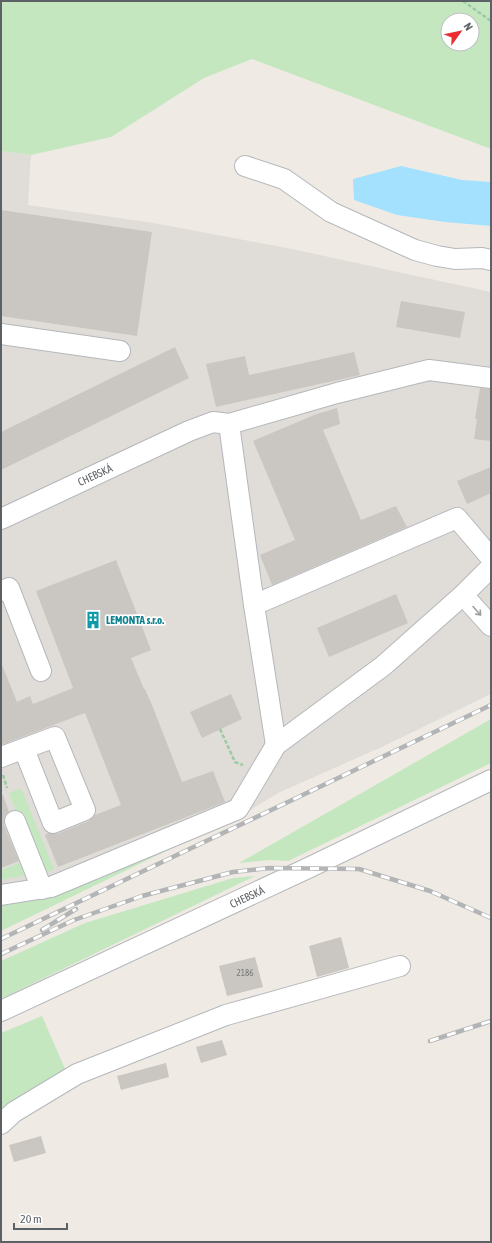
<svg xmlns="http://www.w3.org/2000/svg" width="492" height="1243" font-family="'Asap Condensed',sans-serif">
  <style>
    .industrial { fill: #e0ddd8 }
    .green { fill: #c4e7c0; fill-rule: evenodd }
    .water { fill: #a3e1ff }
    .building { fill: #cac6c1 }
    .lines { fill: none; stroke-linecap: round; stroke-linejoin: round }
    .minor-casing { stroke: #b4b7bb; stroke-width: 22 }
    .path { stroke: #9acba3; stroke-width: 2.5; stroke-dasharray: 4 2; stroke-linecap: butt }
    .minor { stroke: #fff; stroke-width: 20 }
    .rail-casing { stroke: #b3b4b5; stroke-width: 4.5 }
    .rail { stroke: #fff; stroke-width: 3; stroke-dasharray: 9; stroke-linecap: butt }
    .oneway { stroke: #9da0a3 }
    .labels { text-anchor: middle; stroke-width: 3.5; stroke-linejoin: round; paint-order: stroke }
    .number-label { font-size: 9px; fill: #787a7c }
    .street-label { font-size: 11px; fill: #5c6165; stroke: #fff }
    .culture-label { font-size: 11px; font-weight: bold; fill: #0d838f; stroke: #fff; text-anchor: start }
  </style>
  <rect width="100%" height="100%" fill="#efebe4"/>
  <polygon class="industrial" points="1,151 31,155 28,205 154,223 292,249 491,292 491,694 384,746 278,793 246,813 1,903"/>
  <g class="green">
    <path d="M1,1H491V149L252,59L204,78L111,137L31,155L1,151ZM448,20H472V44H448Z"/>
    <polygon points="491,719 491,763 288,861 269,860 239,863"/>
    <polygon points="21,788 54,869 46,873 40,873 9,793"/>
    <polygon points="226,822 1,931 1,903"/>
    <polygon points="22,862 27,875 1,880 1,870"/>
    <polygon points="255,876 9,995 1,998 1,961 85,923 233,878"/>
    <polygon points="42,1016 65,1069 10,1106 1,1115 1,1033"/>
  </g>
  <polygon class="water" points="401,166 462,180 491,182 491,226 445,222 397,215 354,200 353,179"/>
  <g class="building">
    <polygon points="1,210 152,232 137,336 1,316"/>
    <polygon points="401,301 465,312 460,338 396,327"/>
    <polygon points="175,347 189,378 1,470 1,432"/>
    <polygon points="354,352 360,375 216,407 206,364 245,356 249,375"/>
    <polygon points="480,388 491,389 491,441 474,439 477,419 475,419"/>
    <polygon points="337,408 340,424 323,430 361,520 396,506 407,527 272,585 260,555 295,540 253,441 314,415"/>
    <polygon points="491,467 491,493 467,504 457,481"/>
    <polygon points="116,560 151,650 131,658 144,689 145,689 152,705 182,782 213,771 225,802 58,867 45,835 49,833 57,834 89,821 95,815 121,805 85,713 1,745 1,665 2,665 17,702 30,696 33,704 73,688 36,591"/>
    <polygon points="396,594 408,623 329,657 317,628"/>
    <polygon points="231,694 242,719 202,738 190,712"/>
    <polygon points="1,795 3,795 9,812 6,814 4,819 4,825 19,861 1,868"/>
    <polygon points="341,937 349,968 317,977 309,946"/>
    <polygon points="255,957 263,987 227,996 219,966"/>
    <polygon points="222,1040 227,1055 201,1063 196,1047"/>
    <polygon points="166,1063 169,1077 121,1090 117,1076"/>
    <polygon points="41,1136 46,1153 14,1162 9,1145"/>
  </g>
  <g class="lines">
    <g class="minor-casing">
      <g id="minor">
        <polyline points="245,166 284,179 331,212 415,250 437,256 455,259 482,258 491,260"/>
        <polyline points="1,334 120,351"/>
        <polyline points="229,424 337,393 429,370 491,378"/>
        <polyline points="1,519 189,431 213,422 229,424 254,605"/>
        <polyline points="1,591 9,588 41,671"/>
        <polyline points="463,595 491,626"/>
        <polyline points="276,745 254,605 457,518 491,558"/>
        <polyline points="1,757 55,737 85,810 53,823 24,749"/>
        <polyline points="15,821 42,889"/>
        <polyline points="1,895 51,887 238,809 276,745 383,666 463,595 491,567"/>
        <polyline points="1,1011 306,869 491,780"/>
        <polyline points="1,1124 14,1112 77,1074 226,1015 400,966"/>
      </g>
    </g>
    <g class="path">
      <polyline points="463,1 491,21"/>
      <polyline points="220,729 235,762 243,765"/>
      <polyline points="3,775 7,788"/>
    </g>
    <use href="#minor" class="minor"/>
    <g class="rail-casing">
      <g id="rail">
        <polyline points="42,930 76,909"/>
        <polyline points="1,939 491,705"/>
        <polyline points="1,954 74,920 142,896 233,872 269,868 359,869 430,891 491,918"/>
        <polyline points="430,1041 491,1021"/>
      </g>
    </g>
    <use href="#rail" class="rail"/>
  </g>
  <defs><path id="oneway-shaft" d="M-6 0H5M1.5-3L5.5 0L1.5 3" fill="none" stroke-width="1.6" stroke-linecap="round" stroke-linejoin="round"/></defs>
  <use class="oneway" href="#oneway-shaft" transform="translate(477 611) rotate(48)"/>
  <defs>
    <g id="building-bare" transform="scale(1.38)"><path d="M-4-6H4V6H1V3H-1V6H-4ZM-2.5-4.3h1.7v1.8h-1.7ZM.8-4.3h1.7v1.8H.8ZM-2.5-1h1.7V.8h-1.7ZM.8-1h1.7V.8H.8Z" fill="#0f9aa8" stroke="#fff" stroke-width="2.5" paint-order="stroke"/></g>
  </defs>
  <g fill-rule="evenodd">
    <use href="#building-bare" x="93" y="620"/>
  </g>
  <g class="labels">
    <g class="number-label">
      <text x="245" y="976">2186</text>
    </g>
    <g class="street-label">
      <text transform="translate(95 475) rotate(-25)" y="4">CHEBSKÁ</text>
      <text transform="translate(247 897) rotate(-25)" y="4">CHEBSKÁ</text>
    </g>
    <g class="culture-label">
      <text x="106" y="624">LEMONTA s.r.o.</text>
    </g>
  </g>
  <rect width="492" height="1243" fill="none" stroke="#5c6165" stroke-width="4"/>
  <g transform="translate(460 32) rotate(57)"><circle r="19" fill="#ffffff" stroke="#bec0c1"/>
  <path d="M0-3L7 15L0 10L-7 15Z" fill="#ec2c33"/>
  <text y="-6" font-size="11" font-weight="bold" text-anchor="middle" fill="#5c6165">N</text>
  </g>
  <path d="M14 1223v6h53v-6" fill="none" stroke="#5c6165" stroke-width="2"/>
  <text x="20" y="1223" font-size="12" fill="#5c6165" stroke="#ffffff" stroke-width="3" paint-order="stroke">20 m</text>
</svg>
